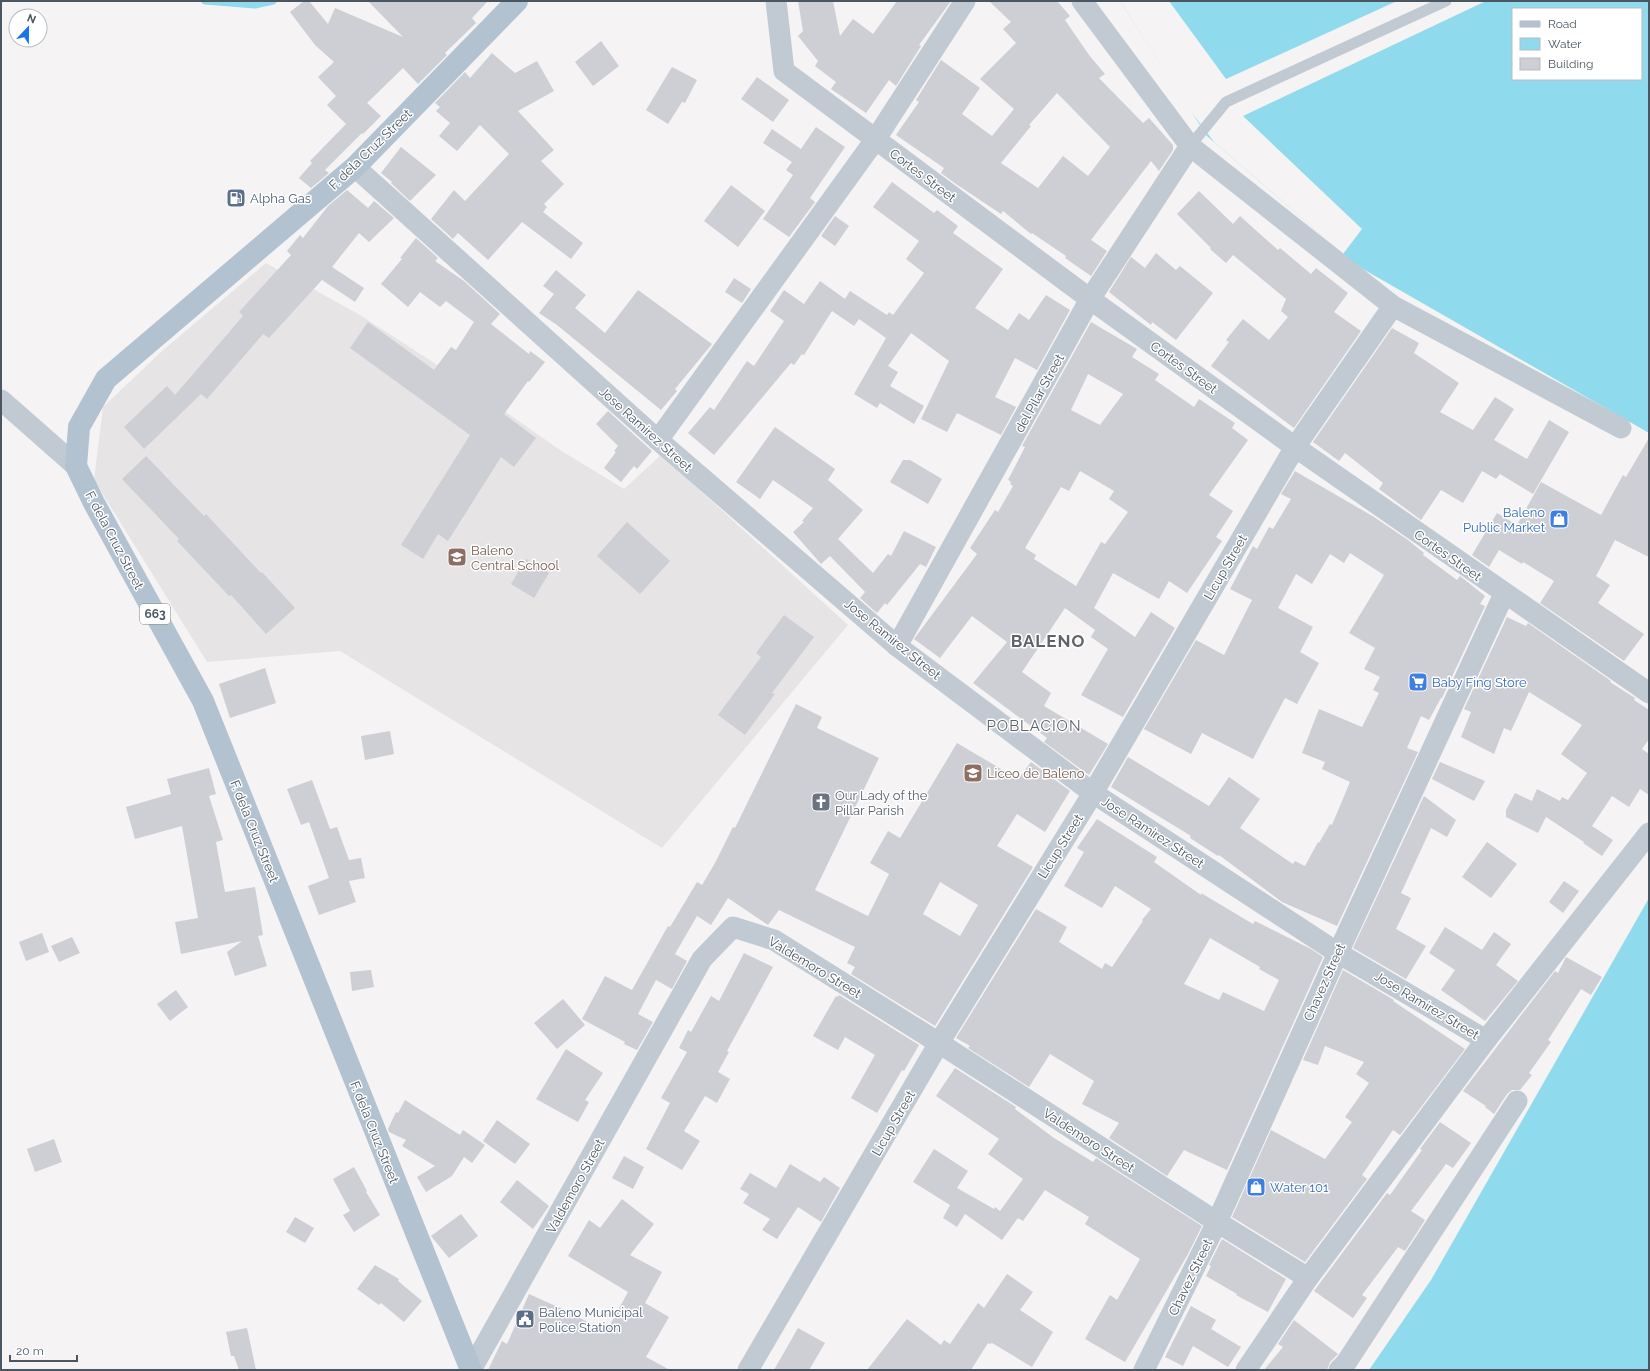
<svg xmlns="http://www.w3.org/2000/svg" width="1650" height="1371" font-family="Raleway,sans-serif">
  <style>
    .education { fill: #e6e4e5 }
    .water { fill: #90daee; fill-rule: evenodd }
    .pier { fill: #f5f3f3 }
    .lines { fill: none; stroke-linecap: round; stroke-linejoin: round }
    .stream { stroke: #90daee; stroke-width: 7 }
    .building { fill: #cdcfd5; fill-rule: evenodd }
    .lane { stroke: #c1cad2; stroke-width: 11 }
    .street { stroke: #c1cad2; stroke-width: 21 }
    .primary { stroke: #b3c2d1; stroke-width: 22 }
    .labels { text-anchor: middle; stroke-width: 3; stroke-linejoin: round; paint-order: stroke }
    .shield { fill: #fff; stroke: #808990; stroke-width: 1 }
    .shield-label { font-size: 12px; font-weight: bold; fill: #4a5661 }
    .street-label { font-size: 13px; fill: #4a5661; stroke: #fff }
    .service-label { font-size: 13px; fill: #4e5e75; stroke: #fff; text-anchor: start }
    .shop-label { font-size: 13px; fill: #366cbe; stroke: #fff; text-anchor: start }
    .education-label { font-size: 13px; fill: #785e54; stroke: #fff; text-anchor: start }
    .worship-label { font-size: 13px; fill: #5b616d; stroke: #fff; text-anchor: start }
    .quarter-label { font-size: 15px; letter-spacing: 1px; fill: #5f6368; stroke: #fff }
    .district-label { font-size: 17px; font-weight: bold; letter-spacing: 1px; fill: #5f6368; stroke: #fff }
  </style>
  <rect width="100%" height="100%" fill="#f5f3f3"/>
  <polygon class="education" points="266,263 360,315 462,381 560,450 624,489 661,455 848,625 662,848 340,651 207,662 94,480 103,407 162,351"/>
  <g class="water">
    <path d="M1120,1H1649V433L1356,265L1207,136ZM1513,9H1641V79H1513Z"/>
    <polygon points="1649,898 1649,1370 1369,1370 1431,1280"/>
  </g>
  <polygon class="pier" points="1120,1 1169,1 1226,79 1397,1 1486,1 1243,116 1362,229 1343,254 1214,142 1189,109"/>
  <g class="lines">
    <polyline class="stream" points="205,1 255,5 273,1"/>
  </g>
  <g class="building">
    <polygon points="304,1 309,1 328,24 335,8 403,37 368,1 488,1 472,18 476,23 445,53 447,55 418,84 403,68 367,103 381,116 363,134 362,133 325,170 329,173 311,188 299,178 312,163 310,161 346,124 327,105 336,96 318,77 334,62 315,45 290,12"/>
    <polygon points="798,1 833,1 840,36 853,19 873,34 897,1 951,1 919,45 921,46 896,86 889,80 866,113 831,89 836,82 815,66 818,61 798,36 803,31"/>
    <path d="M989,1H1057L1070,16L1065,20L1089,55L1105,74L1099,78L1143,123L1149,118L1173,145V150L1159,171L1151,161L1091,240L1107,251L1091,276L1065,258L1066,256L1032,233L1031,234L1003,211L1001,214L956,184L941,173L944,168L896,135L919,102L916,100L941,60L980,88L962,114L992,136L1014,109L980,79L1016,43L1003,29L1011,22ZM1057,93L1110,147L1088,176L1063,156L1038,188L1001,163L1031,126L1029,125Z"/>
    <polygon points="601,41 619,66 593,86 575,62"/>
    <polygon points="492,53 515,73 537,61 554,91 518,111 554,150 541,161 564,184 544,204 547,207 543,212 583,243 571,259 522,222 488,260 458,233 453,239 431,219 454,190 465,201 509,154 480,125 457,151 439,136 450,123 436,111 440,107 435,103 465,72 470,78"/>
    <polygon points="672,67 697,80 685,103 682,102 668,124 646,110"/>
    <polygon points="757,77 789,100 773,122 741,99"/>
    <polygon points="816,127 845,147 810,198 815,202 789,237 763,219 793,175 786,170 792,162 763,143 772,129 801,149"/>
    <polygon points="401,147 436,175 410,201 391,183 392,182 381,173"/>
    <polygon points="892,182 934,213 937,210 958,226 953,233 1003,269 975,308 1008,330 1019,313 1029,320 1046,295 1070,310 1037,370 1015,358 995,397 1016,407 1001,435 957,413 947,432 921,419 949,361 911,333 888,366 898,372 890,386 924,406 914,424 880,403 877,408 854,394 886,338 859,319 854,326 832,311 804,355 802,354 794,365 791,363 714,455 688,433 710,407 714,410 747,361 754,366 784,321 770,311 784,290 804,304 820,281 845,299 850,291 887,315 889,312 893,315 924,273 906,259 919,241 873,207"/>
    <polygon points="731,185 765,211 738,247 704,221"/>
    <polygon points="347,190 368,208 374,201 394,218 369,242 359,233 332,267 364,288 355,302 322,280 269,338 263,334 207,399 201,394 144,449 124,427 167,386 175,395 243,316 239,312 291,255 287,251 300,235 303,238 328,206"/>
    <polygon points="1199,191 1233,224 1240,216 1278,250 1280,248 1311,274 1316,268 1348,293 1334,312 1361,331 1294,428 1211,366 1229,342 1226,340 1243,319 1269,340 1288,317 1281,311 1286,299 1233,255 1226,263 1210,249 1211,248 1177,214"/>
    <polygon points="835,216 849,226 835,246 821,236"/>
    <polygon points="416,238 438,258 435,261 464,281 500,314 491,324 529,354 530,351 545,362 529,382 528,381 504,414 536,438 514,467 501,457 448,541 438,534 423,559 401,545 470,435 350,348 368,322 434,370 451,347 456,350 474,322 446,301 440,307 420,292 408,307 381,284 402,259 400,258"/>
    <polygon points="1156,253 1176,270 1180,266 1213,293 1176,340 1152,322 1151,325 1109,292 1131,257 1145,268"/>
    <polygon points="556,270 586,295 575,308 605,333 638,290 712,344 675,389 677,391 661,410 557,325 539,313 554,294 543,286"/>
    <polygon points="734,278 751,289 742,303 725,292"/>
    <path d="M1091,322L1137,349L1132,357L1159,374L1155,380L1194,407L1199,399L1235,423L1232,428L1248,440L1209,495L1233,511L1216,537L1222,541L1187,593L1169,581L1159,599L1113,573L1094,608L1135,637L1151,612L1175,628L1123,717L1081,695L1108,649L1091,637L1095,630L1065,608L1022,672L1051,693L1044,706L1108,744L1089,775L1044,742L1047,738L973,683L1007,642L972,616L940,658L914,639L977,554L970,548L995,510L998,512L1013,486L1010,484L1011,482L1008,480L1025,447L1022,446ZM1088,374L1123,394L1100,425L1071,410ZM1080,471L1114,491L1109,499L1128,512L1105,544L1101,542L1076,586L1034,559L1036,555L1025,548L1061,487L1069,491Z"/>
    <polygon points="1392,328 1419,343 1414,353 1459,383 1440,412 1473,430 1495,397 1514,409 1494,440 1527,459 1549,420 1569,432 1533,494 1500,474 1496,479 1482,471 1463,503 1441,490 1421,520 1379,489 1383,483 1345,453 1339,461 1313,442"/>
    <polygon points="608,411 652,451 637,469 634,466 621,482 604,468 616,452 614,451 618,446 596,424"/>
    <polygon points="775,427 835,469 828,480 863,510 838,539 873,573 888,554 891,556 904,531 936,547 926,567 920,564 887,605 885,603 877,613 860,598 865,592 830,556 821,564 793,532 804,522 802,521 813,508 773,480 760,499 736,482"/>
    <polygon points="1649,438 1649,557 1615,540 1596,576 1610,585 1598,603 1644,634 1624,661 1540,603 1554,581 1523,562 1522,564 1499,550 1489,567 1472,555 1497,513 1517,525 1541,482 1601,515 1623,475 1626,477"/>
    <polygon points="146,456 204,516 206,514 261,573 262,572 295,608 266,634 231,595 229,596 177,541 179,539 122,479"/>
    <polygon points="903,460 910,460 942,479 928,504 890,482"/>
    <polygon points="1295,471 1374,517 1408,540 1424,553 1423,555 1457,580 1460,576 1485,596 1480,604 1485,606 1442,698 1441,698 1429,720 1421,716 1407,748 1418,752 1337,926 1282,902 1219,855 1218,856 1190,838 1191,836 1111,787 1128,757 1209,806 1229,777 1260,799 1240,828 1293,864 1295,861 1305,866 1318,842 1319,843 1330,824 1332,825 1350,782 1322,769 1325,762 1302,753 1319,709 1362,727 1379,693 1373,690 1380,677 1364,669 1375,648 1349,633 1384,575 1350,553 1344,563 1330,554 1312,584 1296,574 1278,608 1313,627 1300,652 1319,663 1297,704 1285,698 1253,759 1202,733 1191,754 1144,729 1196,640 1224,655 1252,600 1230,589 1253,546 1257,549 1269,527 1273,529 1291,499 1281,494"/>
    <polygon points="627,522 670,561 640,594 597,556"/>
    <polygon points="526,559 549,573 534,598 511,584"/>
    <polygon points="784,615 814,637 772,693 775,694 745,735 718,715 761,657 756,653"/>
    <polygon points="1507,617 1526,626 1528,623 1611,681 1610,682 1635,698 1634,700 1649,710 1649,739 1642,749 1649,754 1649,795 1640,789 1629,807 1612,796 1592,826 1613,840 1602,856 1583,843 1584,842 1546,817 1538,833 1506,817 1506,810 1515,793 1532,801 1537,789 1560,801 1562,797 1568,800 1587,773 1561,754 1582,725 1529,692 1511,731 1504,728 1494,754 1461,737 1471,712 1464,709"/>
    <polygon points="265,668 276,703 230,718 219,684"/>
    <path d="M796,704L822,717L817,728L879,758L815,890L868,916L889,874L870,863L888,831L900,838L957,743L1018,779L1031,762L1070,791L1045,832L1017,814L997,846L1033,867L935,1026L851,974L855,967L847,963L855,947L779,910L768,925L728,898L711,925L697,916L675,954L687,961L672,989L656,980L638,1014L653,1022L637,1050L624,1044L625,1042L582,1019L605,976L632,990L668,926L670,927L697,882L702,885L715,863L733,827L735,828ZM940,882L978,905L960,936L923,914Z"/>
    <polygon points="390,731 394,754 365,760 361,736"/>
    <polygon points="1440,762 1485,781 1474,801 1432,779"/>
    <polygon points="209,768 216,794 209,796 223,840 216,842 225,892 255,887 263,935 258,936 267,966 235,976 227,952 242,941 181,954 175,922 198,918 182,826 135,839 126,807 171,794 167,779"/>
    <polygon points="312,780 330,829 337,827 349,860 361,858 365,878 349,881 356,902 319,915 308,886 329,878 309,822 301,825 287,789"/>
    <polygon points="1424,796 1456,820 1447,837 1431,828 1401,893 1411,898 1396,929 1426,946 1406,979 1353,948"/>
    <path d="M1097,819L1157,857L1154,862L1201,895V893L1253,924L1255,921L1311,949L1323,957L1227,1170L1184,1150L1167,1176L1109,1138L1119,1123L1082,1104L1094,1081L1050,1054L1029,1087L968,1048L970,1046L956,1038L1036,909L1067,927L1059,942L1102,969L1105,963L1112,967L1143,921L1142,920L1151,909L1115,886L1102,908L1064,886L1084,852L1077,848ZM1210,938L1260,967L1259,969L1279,980L1264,1011L1223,992L1219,1000L1184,984Z"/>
    <polygon points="1487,842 1517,864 1491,898 1462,877"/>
    <polygon points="1564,881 1579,891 1563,913 1549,902"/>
    <polygon points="1445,927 1482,950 1494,932 1511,944 1496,965 1518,981 1485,1021 1441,990 1455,970 1429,953"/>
    <polygon points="42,933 49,952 26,961 19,942"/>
    <polygon points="72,937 80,953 59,962 51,946"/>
    <polygon points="744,953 773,967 727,1051 729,1052 718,1072 730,1079 717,1103 705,1096 684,1131 700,1141 682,1170 646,1149 670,1103 661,1098 687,1052 679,1048 688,1030 691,1032 711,996 719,1001"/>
    <polygon points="1566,957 1602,977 1591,995 1581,989 1548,1040 1551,1042 1529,1073 1532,1075 1520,1090 1512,1090 1507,1094 1494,1114 1485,1107 1486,1106 1463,1091 1555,971 1558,973"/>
    <polygon points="371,970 374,987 352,991 350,972"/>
    <polygon points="1343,970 1394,1000 1393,1001 1465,1049 1400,1135 1393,1130 1362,1175 1367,1179 1305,1262 1232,1217 1271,1130 1325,1159 1352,1122 1345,1117 1369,1083 1356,1074 1364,1062 1325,1046 1318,1065 1303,1060"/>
    <polygon points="176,990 188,1007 170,1021 157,1004"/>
    <polygon points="839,995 919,1045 904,1071 902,1070 877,1113 851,1098 875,1055 845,1037 838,1050 813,1036 836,996 838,997"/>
    <polygon points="563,999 585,1025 557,1049 534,1023"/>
    <polygon points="566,1049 603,1073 585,1100 589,1102 578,1122 536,1099"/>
    <polygon points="955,1068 1016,1107 1015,1109 1054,1138 1093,1162 1096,1158 1202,1226 1188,1254 1125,1362 1085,1339 1110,1295 1117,1300 1140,1259 1085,1224 1089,1217 1045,1190 1023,1221 1018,1218 1002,1240 965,1214 957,1227 943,1218 950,1205 913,1182 934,1149 968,1171 957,1188 994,1209 995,1207 1000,1211 1023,1179 988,1154 999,1139 936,1096"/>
    <polygon points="405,1100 460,1135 463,1130 485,1145 472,1163 464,1157 452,1176 426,1192 417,1177 435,1166 402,1146 406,1140 389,1132 388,1129 396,1112 398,1113"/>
    <polygon points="497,1120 530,1144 515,1164 483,1141"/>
    <polygon points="1440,1122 1471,1143 1453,1168 1446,1164 1411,1211 1425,1220 1405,1251 1398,1247 1362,1295 1367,1298 1353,1318 1314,1291 1387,1193 1390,1195 1422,1150 1420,1149"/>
    <polygon points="54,1139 62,1162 35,1172 27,1149"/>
    <polygon points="624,1156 644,1167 633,1189 612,1178"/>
    <polygon points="790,1164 820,1182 824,1177 840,1188 821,1222 798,1207 777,1239 762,1230 770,1219 743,1203 749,1194 740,1189 750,1173 776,1188"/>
    <polygon points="354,1167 367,1191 366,1192 380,1215 354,1232 343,1215 350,1211 333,1179"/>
    <polygon points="517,1180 549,1206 533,1229 500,1202"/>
    <polygon points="622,1199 654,1224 630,1255 662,1272 645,1303 669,1317 646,1357 670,1370 488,1370 502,1341 507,1344 529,1294 569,1312 606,1332 628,1292 568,1256 589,1220 600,1228"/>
    <polygon points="461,1214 478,1236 449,1258 431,1236"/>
    <polygon points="295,1217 314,1228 305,1243 286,1232"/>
    <polygon points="1222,1239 1286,1279 1268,1312 1236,1295 1237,1294 1206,1276 1211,1266 1209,1265"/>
    <polygon points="375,1265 399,1279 398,1281 422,1301 404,1322 381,1303 379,1305 357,1289"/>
    <polygon points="1007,1274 1033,1292 1020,1310 1053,1332 1032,1367 992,1343 990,1344 988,1343 971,1370 867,1370 907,1319 941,1345 944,1340 950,1344 978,1303 984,1308"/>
    <polygon points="1191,1306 1216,1320 1211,1329 1241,1347 1228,1367 1193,1346 1183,1366 1165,1357"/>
    <polygon points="1294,1320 1338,1354 1330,1362 1327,1370 1264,1370 1283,1347 1278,1344"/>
    <polygon points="247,1328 256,1370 239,1370 234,1356 231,1356 226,1332"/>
    <polygon points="798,1328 825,1343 809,1370 774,1370"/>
  </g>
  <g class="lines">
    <polyline class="lane" points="1190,146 1226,102 1446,1"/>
    <g class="street">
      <polyline points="776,1 784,71 1090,299 1295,447 1649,693"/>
      <polyline points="1082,1 1190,146 1393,306 1621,428"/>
      <polyline points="355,167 658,440 897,646 1093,793 1338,953 1486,1040"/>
      <polyline points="1,400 76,466"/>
      <polyline points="658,440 875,140 965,1"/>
      <polyline points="897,646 1090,299 1190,146"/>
      <polyline points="471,1370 702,959 733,927 774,940 939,1043 1217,1222 1308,1278"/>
      <polyline points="748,1370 939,1043 1093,793 1295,447 1393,306"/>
      <polyline points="1144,1370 1217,1222 1338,953 1504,594"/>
      <polyline points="1246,1370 1308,1278 1486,1040 1649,833"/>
      <polyline points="1339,1370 1346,1363 1517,1101"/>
    </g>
    <polyline class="primary" points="471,1370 203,701 94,503 76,466 79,427 106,379 355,167 517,1"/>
  </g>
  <defs>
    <g id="fuel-square" transform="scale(1)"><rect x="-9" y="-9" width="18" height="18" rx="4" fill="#5c6f8a" stroke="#fff"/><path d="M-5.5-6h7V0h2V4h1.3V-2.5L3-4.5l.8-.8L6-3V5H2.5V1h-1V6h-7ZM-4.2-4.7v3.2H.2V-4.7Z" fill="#fff"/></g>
    <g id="shop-square" transform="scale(1)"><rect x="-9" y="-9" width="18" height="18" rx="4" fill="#3f7fe0" stroke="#fff"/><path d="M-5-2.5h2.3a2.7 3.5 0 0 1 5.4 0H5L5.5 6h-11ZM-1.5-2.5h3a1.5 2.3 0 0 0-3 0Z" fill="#fff"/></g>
    <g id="school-square" transform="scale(1)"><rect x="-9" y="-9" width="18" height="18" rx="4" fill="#8d6e63" stroke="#fff"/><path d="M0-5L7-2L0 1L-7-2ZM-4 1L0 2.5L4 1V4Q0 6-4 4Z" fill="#fff"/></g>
    <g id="supermarket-square" transform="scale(1)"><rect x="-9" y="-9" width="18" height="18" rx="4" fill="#3f7fe0" stroke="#fff"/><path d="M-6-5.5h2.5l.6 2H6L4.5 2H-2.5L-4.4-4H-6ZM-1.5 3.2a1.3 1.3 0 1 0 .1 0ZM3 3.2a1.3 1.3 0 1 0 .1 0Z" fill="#fff"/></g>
    <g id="church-square" transform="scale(1)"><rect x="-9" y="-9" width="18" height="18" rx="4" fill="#6b7280" stroke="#fff"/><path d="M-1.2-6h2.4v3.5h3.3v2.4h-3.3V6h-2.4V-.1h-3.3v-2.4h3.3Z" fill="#fff"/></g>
    <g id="civic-square" transform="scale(1)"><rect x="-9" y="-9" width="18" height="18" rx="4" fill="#5c6f8a" stroke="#fff"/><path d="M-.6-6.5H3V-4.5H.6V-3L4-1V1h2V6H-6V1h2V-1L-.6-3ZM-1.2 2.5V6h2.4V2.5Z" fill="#fff"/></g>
  </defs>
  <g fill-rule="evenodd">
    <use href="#fuel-square" x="236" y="198"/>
    <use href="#shop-square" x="1559" y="519"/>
    <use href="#school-square" x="457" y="557"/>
    <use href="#supermarket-square" x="1418" y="682"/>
    <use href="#school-square" x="973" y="773"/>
    <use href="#church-square" x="821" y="802"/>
    <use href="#shop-square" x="1256" y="1187"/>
    <use href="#civic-square" x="525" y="1319"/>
  </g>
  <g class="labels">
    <rect class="shield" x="140" y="604" width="30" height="20" rx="3"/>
    <g class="shield-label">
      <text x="155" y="618">663</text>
    </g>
    <g class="street-label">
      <text transform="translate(370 149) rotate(-44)" y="5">F. dela Cruz Street</text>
      <text transform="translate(923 175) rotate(37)" y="5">Cortes Street</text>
      <text transform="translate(1184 367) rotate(36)" y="5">Cortes Street</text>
      <text transform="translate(1039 393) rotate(-61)" y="5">del Pilar Street</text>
      <text transform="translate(646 429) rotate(42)" y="5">Jose Ramirez Street</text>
      <text transform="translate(115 540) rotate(62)" y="5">F. dela Cruz Street</text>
      <text transform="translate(1448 555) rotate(35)" y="5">Cortes Street</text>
      <text transform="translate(1225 567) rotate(-60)" y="5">Licup Street</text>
      <text transform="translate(893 639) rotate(39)" y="5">Jose Ramirez Street</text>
      <text transform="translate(255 831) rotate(68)" y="5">F. dela Cruz Street</text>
      <text transform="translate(1153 832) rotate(33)" y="5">Jose Ramirez Street</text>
      <text transform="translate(1060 846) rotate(-58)" y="5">Licup Street</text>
      <text transform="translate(815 967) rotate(31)" y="5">Valdemoro Street</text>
      <text transform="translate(1324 982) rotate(-66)" y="5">Chavez Street</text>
      <text transform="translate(1427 1005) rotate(31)" y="5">Jose Ramirez Street</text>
      <text transform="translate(893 1123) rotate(-60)" y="5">Licup Street</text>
      <text transform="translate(375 1132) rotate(68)" y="5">F. dela Cruz Street</text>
      <text transform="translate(1089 1140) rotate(33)" y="5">Valdemoro Street</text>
      <text transform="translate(575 1186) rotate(-61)" y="5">Valdemoro Street</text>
      <text transform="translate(1190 1277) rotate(-64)" y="5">Chavez Street</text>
    </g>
    <g class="service-label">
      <text x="250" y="203">Alpha Gas</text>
      <text x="539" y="1317">Baleno Municipal<tspan x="539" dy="15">Police Station</tspan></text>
    </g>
    <g class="shop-label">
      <text x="1545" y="517" text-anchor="end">Baleno<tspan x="1545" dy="15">Public Market</tspan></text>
      <text x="1432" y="687">Baby Fing Store</text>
      <text x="1270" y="1192">Water 101</text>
    </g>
    <g class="education-label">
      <text x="471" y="555">Baleno<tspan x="471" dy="15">Central School</tspan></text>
      <text x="987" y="778">Liceo de Baleno</text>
    </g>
    <g class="worship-label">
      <text x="835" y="800">Our Lady of the<tspan x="835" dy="15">Pillar Parish</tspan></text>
    </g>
    <g class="quarter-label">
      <text x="1034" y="731">POBLACION</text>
    </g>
    <g class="district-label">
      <text x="1048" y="647">BALENO</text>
    </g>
  </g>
  <rect width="1650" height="1371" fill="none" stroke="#4a5661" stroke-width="4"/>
  <rect x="1512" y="8" width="130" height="72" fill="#ffffff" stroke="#b7bbc0"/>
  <rect x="1520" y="21" width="20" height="6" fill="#b3c2d1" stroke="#b7bbc0"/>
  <text x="1548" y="28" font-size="12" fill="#4a5661">Road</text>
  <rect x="1520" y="38" width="20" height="12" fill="#90daee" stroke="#b7bbc0"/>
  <text x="1548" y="48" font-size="12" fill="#4a5661">Water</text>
  <rect x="1520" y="58" width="20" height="12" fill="#cdcfd5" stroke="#b7bbc0"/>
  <text x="1548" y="68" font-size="12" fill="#4a5661">Building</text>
  <g transform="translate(28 28) rotate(22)"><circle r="19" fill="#ffffff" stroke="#b7bbc0"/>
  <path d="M0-3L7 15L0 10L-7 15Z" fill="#1a73e8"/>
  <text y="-6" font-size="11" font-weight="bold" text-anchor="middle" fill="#4a5661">N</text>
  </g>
  <path d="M10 1355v6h67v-6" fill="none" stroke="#4a5661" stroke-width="2"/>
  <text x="16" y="1355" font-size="12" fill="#4a5661" stroke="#ffffff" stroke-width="3" paint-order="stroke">20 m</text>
</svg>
